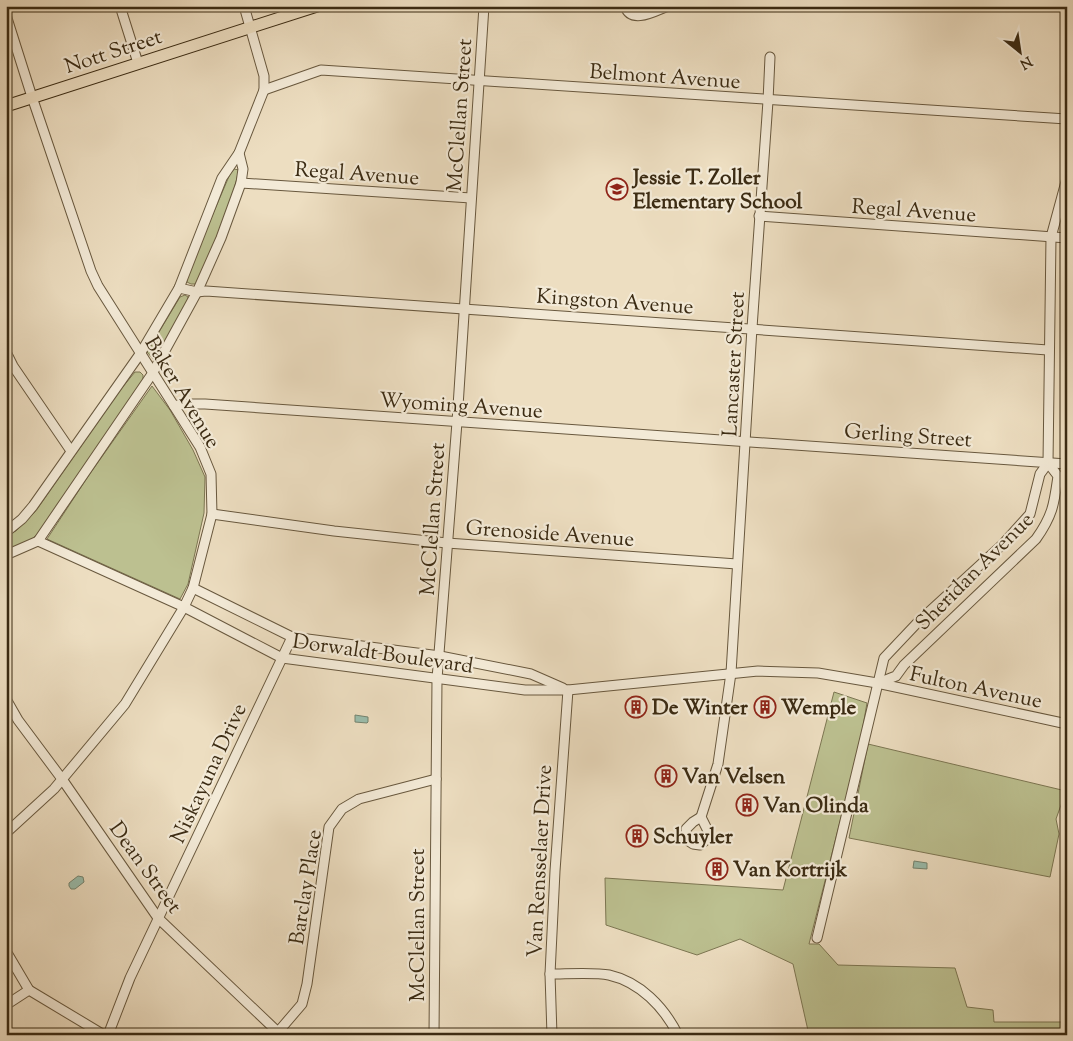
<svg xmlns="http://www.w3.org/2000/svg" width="1073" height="1041" font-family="'Sorts Mill Goudy',serif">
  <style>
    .green { fill: #bcc090; stroke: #7c7652 }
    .water { fill: #9abdac; stroke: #74836f }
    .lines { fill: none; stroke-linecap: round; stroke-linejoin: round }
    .minor-casing { stroke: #68583e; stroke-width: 11 }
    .major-casing { stroke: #3b2b13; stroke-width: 13 }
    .minor { stroke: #f3ead7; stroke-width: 9 }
    .major { stroke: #eddec1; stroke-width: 11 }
    .labels { text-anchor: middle; stroke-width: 4.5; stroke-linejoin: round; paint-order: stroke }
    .street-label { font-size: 21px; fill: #3b2b13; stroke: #f3ead7 }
    .poi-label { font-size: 21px; font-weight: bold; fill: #3b2b13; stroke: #f3ead7; text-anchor: start }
  </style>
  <rect width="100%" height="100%" fill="#eddec1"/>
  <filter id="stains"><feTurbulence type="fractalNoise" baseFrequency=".004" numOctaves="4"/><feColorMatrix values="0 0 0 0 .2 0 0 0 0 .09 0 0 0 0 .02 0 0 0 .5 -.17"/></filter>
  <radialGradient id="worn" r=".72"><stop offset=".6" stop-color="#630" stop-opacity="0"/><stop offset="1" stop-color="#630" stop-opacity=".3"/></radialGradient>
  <g class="green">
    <polygon points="234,169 239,170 232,197 201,277 196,284 191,284 187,282 186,277 230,174"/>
    <polygon points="185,295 188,297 188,302 157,358 153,359 147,352 180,297"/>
    <polygon points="135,372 140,372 143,375 143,381 38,533 29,542 6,550 6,535 16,531 35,512 121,389"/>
    <polygon points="152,386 170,410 193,450 205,477 204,513 188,584 180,599 47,539 89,475"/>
    <polygon points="834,692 867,703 860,743 809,944 819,944 838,965 955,968 967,1007 993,1010 994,1022 1065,1022 1063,1035 809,1035 793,964 740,939 697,955 606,925 605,878 783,890"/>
    <polygon points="868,744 1066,791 1056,819 1059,834 1050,877 849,838"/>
  </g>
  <g class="water">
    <polygon points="355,715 368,717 368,722 367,723 355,722"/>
    <polygon points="914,861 927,863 927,869 913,868"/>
    <polygon points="78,876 83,877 84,882 75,889 71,889 69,886 69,883"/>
  </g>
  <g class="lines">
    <g class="minor-casing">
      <g id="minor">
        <polyline points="120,6 138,63"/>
        <path d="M625,6C631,25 655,11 668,6"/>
        <polyline points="6,15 32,97 91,271 98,286 200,447 211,474 212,514 193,588 184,607 125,704 54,789 6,833"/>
        <polyline points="264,90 321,70 1067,119"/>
        <polyline points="241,183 471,198"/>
        <polyline points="759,216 1067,238"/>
        <polyline points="179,288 197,292 206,291 1048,350"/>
        <polyline points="6,352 13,366 71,451"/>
        <polyline points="174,406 183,404 205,404 1067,464"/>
        <polyline points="212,514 334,531 447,543 737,564"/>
        <polyline points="6,532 22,519 33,506 140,354 179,288 222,178 239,153 264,90 264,76 244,6"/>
        <polyline points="38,541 184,607 282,658 525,690 568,690 758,671 818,673 877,683 1067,724"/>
        <polyline points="6,555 38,541 152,374 197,292 221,238 241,183 243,169 239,153"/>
        <polyline points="193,588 292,637 440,656 531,674 563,688"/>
        <path d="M878,683L896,676L904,665L1036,539C1053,515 1054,504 1058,476L1048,463"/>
        <polyline points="6,699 18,720 62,779 158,918 281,1035"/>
        <polyline points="701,817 718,764 731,673 752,328 768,101 770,57"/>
        <polygon points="701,817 708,831 708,838 700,845 693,844 687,840 686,829 693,822"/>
        <polyline points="817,938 884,658 919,621 1003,544 1030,514 1040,474 1048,463 1051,237 1067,178"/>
        <polyline points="6,951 29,990 104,1035"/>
        <path d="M550,974C566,974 595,972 609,975C640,982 664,1007 678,1035"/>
        <polyline points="6,1005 29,990"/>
        <polyline points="278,1032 302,1004 307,984 329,827 342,809 359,799 436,779"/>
        <polyline points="108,1035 130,978 292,637"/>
        <polyline points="434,1035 437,679 457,422 484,6"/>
        <polyline points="552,1035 550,974 555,871 568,690"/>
      </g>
    </g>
    <g class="major-casing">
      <polyline id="major" points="6,106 317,6"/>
    </g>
    <use href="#minor" class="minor"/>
    <use href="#major" class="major"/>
  </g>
  <defs>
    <g id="school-ring" transform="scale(1.125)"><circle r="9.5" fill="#f3ead7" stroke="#8f2418" stroke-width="1.5"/><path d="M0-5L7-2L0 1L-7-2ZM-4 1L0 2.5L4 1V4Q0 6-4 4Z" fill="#8f2418"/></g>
    <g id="building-ring" transform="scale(1.125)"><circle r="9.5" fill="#f3ead7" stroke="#8f2418" stroke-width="1.5"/><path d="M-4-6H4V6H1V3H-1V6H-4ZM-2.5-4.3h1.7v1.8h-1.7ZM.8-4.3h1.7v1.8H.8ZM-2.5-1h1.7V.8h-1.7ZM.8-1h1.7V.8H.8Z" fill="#8f2418"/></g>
  </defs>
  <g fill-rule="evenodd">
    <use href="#school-ring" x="617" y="189"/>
    <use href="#building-ring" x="636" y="707"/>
    <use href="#building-ring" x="765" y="707"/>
    <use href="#building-ring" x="666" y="776"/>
    <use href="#building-ring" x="747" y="805"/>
    <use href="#building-ring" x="637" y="836"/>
    <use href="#building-ring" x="717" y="869"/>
  </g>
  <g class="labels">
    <g class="street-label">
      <text transform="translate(113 51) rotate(-18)" y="7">Nott Street</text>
      <text transform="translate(665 76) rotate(4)" y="7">Belmont Avenue</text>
      <text transform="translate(459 115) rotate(-86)" y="7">McClellan Street</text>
      <text transform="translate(357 173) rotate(4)" y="7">Regal Avenue</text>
      <text transform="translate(914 210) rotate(4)" y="7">Regal Avenue</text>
      <text transform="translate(615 301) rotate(4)" y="7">Kingston Avenue</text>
      <text transform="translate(733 364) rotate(-87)" y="7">Lancaster Street</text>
      <text transform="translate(183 392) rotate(59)" y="7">Baker Avenue</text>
      <text transform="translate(461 405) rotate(4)" y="7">Wyoming Avenue</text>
      <text transform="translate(908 435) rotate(4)" y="7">Gerling Street</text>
      <text transform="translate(432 519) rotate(-86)" y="7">McClellan Street</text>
      <text transform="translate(550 533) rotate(4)" y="7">Grenoside Avenue</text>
      <text transform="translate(974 571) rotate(-45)" y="7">Sheridan Avenue</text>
      <text transform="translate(383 653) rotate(8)" y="7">Dorwaldt Boulevard</text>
      <text transform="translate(976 687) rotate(12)" y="7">Fulton Avenue</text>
      <text transform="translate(208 773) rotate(-65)" y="7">Niskayuna Drive</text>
      <text transform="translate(539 861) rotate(-87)" y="7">Van Rensselaer Drive</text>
      <text transform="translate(146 867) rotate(54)" y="7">Dean Street</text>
      <text transform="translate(305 887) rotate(-81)" y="7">Barclay Place</text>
      <text transform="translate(417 925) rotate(-90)" y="7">McClellan Street</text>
    </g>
    <g class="poi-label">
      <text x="633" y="184">Jessie T. Zoller<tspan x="633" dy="24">Elementary School</tspan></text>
      <text x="652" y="714">De Winter</text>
      <text x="781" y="714">Wemple</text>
      <text x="682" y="783">Van Velsen</text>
      <text x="763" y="812">Van Olinda</text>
      <text x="653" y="843">Schuyler</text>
      <text x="733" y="876">Van Kortrijk</text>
    </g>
  </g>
  <rect width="1073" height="1041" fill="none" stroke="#eddec1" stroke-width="25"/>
  <rect x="8" y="8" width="1058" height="1026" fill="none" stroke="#3b2b13" stroke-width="2.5"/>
  <rect x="12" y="12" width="1048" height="1016" fill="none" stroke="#3b2b13"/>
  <g transform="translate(1020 52) rotate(150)" stroke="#f3ead7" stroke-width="4" paint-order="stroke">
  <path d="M0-4L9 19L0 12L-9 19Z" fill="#3b2b13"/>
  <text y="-8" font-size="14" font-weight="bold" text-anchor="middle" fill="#3b2b13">N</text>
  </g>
  <rect width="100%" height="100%" filter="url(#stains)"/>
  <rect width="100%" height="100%" fill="url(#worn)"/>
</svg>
